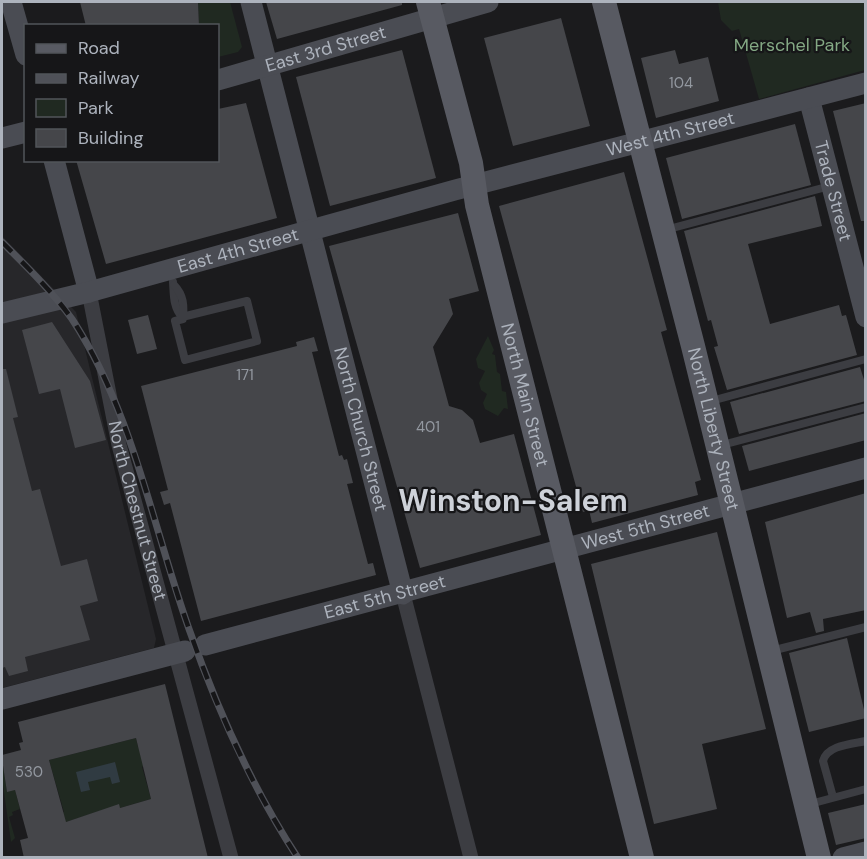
<svg xmlns="http://www.w3.org/2000/svg" width="867" height="859" font-family="'DM Sans',sans-serif">
  <style>
    .built { fill: #27272a }
    .green { fill: #202921 }
    .water { fill: #303b42 }
    .building { fill: #45464a; fill-rule: evenodd }
    .lines { fill: none; stroke-linecap: round; stroke-linejoin: round }
    .lane { stroke: #3c3d42; stroke-width: 8 }
    .street { stroke: #3c3d42; stroke-width: 15 }
    .secondary { stroke: #4a4c53; stroke-width: 21 }
    .primary { stroke: #585a62; stroke-width: 24 }
    .rail-casing { stroke: #4f5158; stroke-width: 7 }
    .rail { stroke: #161618; stroke-width: 4.5; stroke-dasharray: 14; stroke-linecap: butt }
    .labels { text-anchor: middle; stroke-width: 4.5; stroke-linejoin: round; paint-order: stroke }
    .number-label { font-size: 15px; fill: #9398a0 }
    .park-label { font-size: 18px; fill: #84a884; stroke: #161618 }
    .street-label { font-size: 18px; fill: #adb3bd; stroke: #161618 }
    .town-label { font-size: 30px; font-weight: bold; fill: #ced2d9; stroke: #161618 }
  </style>
  <rect width="100%" height="100%" fill="#1b1b1d"/>
  <polygon class="built" points="2,236 76,312 156,639 154,648 2,688"/>
  <g class="green">
    <polygon points="198,2 230,2 242,47 238,52 218,57 218,26 199,25"/>
    <polygon points="718,2 865,2 865,70 759,99 739,29 732,31 721,20"/>
    <polygon points="488,336 494,350 492,354 495,355 497,372 500,374 502,391 506,392 508,409 504,408 498,416 485,409 483,403 487,394 481,390 479,383 485,371 478,368 476,359"/>
    <polygon points="136,738 138,747 140,747 145,765 142,767 151,799 120,808 118,805 63,823 60,814 64,812 49,760"/>
    <polygon points="2,759 7,791 15,790 20,809 12,812 13,815 9,817 15,838 11,842 2,778"/>
  </g>
  <polygon class="water" points="115,762 120,782 112,784 110,777 88,782 90,790 81,792 76,772"/>
  <g class="building">
    <polygon points="80,2 198,2 199,26 86,26"/>
    <polygon points="266,2 402,2 402,5 277,39"/>
    <polygon points="561,18 590,126 513,146 484,38"/>
    <polygon points="402,50 436,178 330,206 296,77"/>
    <polygon points="675,50 679,64 708,57 719,101 656,118 641,58"/>
    <polygon points="246,103 277,218 106,264 76,160 218,160 218,109"/>
    <polygon points="866,103 866,221 861,221 833,111"/>
    <polygon points="795,124 811,185 682,219 666,158"/>
    <polygon points="624,172 667,330 661,332 701,480 695,482 698,495 592,523 589,510 583,512 499,206"/>
    <polygon points="815,196 822,226 748,244 770,324 839,305 842,316 846,315 857,355 727,390 714,347 718,346 711,320 708,321 684,231"/>
    <polygon points="458,213 479,291 449,299 453,314 433,347 449,406 462,410 473,420 480,443 514,434 541,535 420,568 329,246"/>
    <polygon points="148,315 157,349 137,354 128,320"/>
    <polygon points="52,322 90,381 106,440 75,448 60,389 39,394 22,330"/>
    <polygon points="314,337 318,351 312,352 339,456 342,455 344,460 347,459 353,483 347,484 368,564 373,563 376,575 201,621 170,503 164,505 160,492 168,490 141,386 297,346 296,342"/>
    <polygon points="860,367 866,386 866,401 739,434 730,402"/>
    <polygon points="2,369 6,369 18,417 13,418 32,491 40,489 61,566 87,559 98,601 80,606 90,640 25,657 28,671 9,676 5,667 2,668"/>
    <polygon points="866,413 866,440 749,471 742,446"/>
    <polygon points="866,493 866,610 823,619 824,631 816,633 810,612 787,618 765,522"/>
    <polygon points="717,532 766,729 702,744 717,809 654,824 591,564"/>
    <polygon points="847,638 866,718 809,732 789,653"/>
    <path d="M165,684L208,858H24L20,840L28,838L15,790L7,792L2,759V755L21,750L19,743L23,742L18,722ZM136,738L151,799L120,808L119,804L66,822L49,760Z"/>
    <polygon points="866,804 866,838 836,845 828,813"/>
  </g>
  <g class="lines">
    <g class="lane">
      <polyline points="665,230 830,186"/>
      <path d="M173,282C174,295 173,307 182,317"/>
      <path d="M174,285C184,295 184,306 183,319L175,321L185,360L257,341L247,301L182,317"/>
      <polyline points="711,401 866,359"/>
      <polyline points="722,445 866,407"/>
      <polyline points="771,651 866,627"/>
      <path d="M833,797L823,761C827,745 852,744 866,741"/>
      <polyline points="810,804 866,789"/>
    </g>
    <g class="street">
      <path id="s1" d="M89,292L119,445L231,858"/>
      <polyline points="403,594 471,858"/>
    </g>
    <g class="secondary">
      <polyline points="11,2 26,55"/>
      <path id="s2" d="M251,2L403,594"/>
      <path id="s3" d="M218,80L488,2"/>
      <path id="s4" d="M809,98L866,317"/>
      <polyline points="2,138 26,132"/>
      <polyline points="54,160 89,292"/>
      <path id="s5" d="M2,313L89,292L455,190L866,83"/>
      <path id="s6" d="M205,645L866,468"/>
      <polyline points="2,699 185,651"/>
      <polyline points="843,858 866,852"/>
    </g>
    <g class="primary">
      <path id="s7" d="M428,2L471,163L477,205L642,858"/>
      <path id="s8" d="M604,2L693,346L819,858"/>
    </g>
    <g class="rail-casing">
      <path id="rail" d="M2,242C26,266 52,291 72,319C133,412 152,525 189,629C217,709 251,786 298,858"/>
    </g>
    <use href="#rail" class="rail"/>
  </g>
  <g class="labels">
    <g class="number-label">
      <text x="681" y="88">104</text>
      <text x="245" y="380">171</text>
      <text x="428" y="432">401</text>
      <text x="29" y="777">530</text>
    </g>
    <g class="park-label">
      <text x="792" y="51">Merschel Park</text>
    </g>
    <g class="street-label">
      <text dy="6" stroke="none"><textPath href="#s3" startOffset="112">East 3rd Street</textPath></text>
      <text dy="6" stroke="none"><textPath href="#s5" startOffset="692">West 4th Street</textPath></text>
      <text dy="6" stroke="none"><textPath href="#s4" startOffset="96">Trade Street</textPath></text>
      <text dy="6" stroke="none"><textPath href="#s5" startOffset="244">East 4th Street</textPath></text>
      <text dy="6" stroke="none"><textPath href="#s7" startOffset="405">North Main Street</textPath></text>
      <text dy="6" stroke="none"><textPath href="#s8" startOffset="441">North Liberty Street</textPath></text>
      <text dy="6" stroke="none"><textPath href="#s2" startOffset="441">North Church Street</textPath></text>
      <text dy="6" stroke="none"><textPath href="#s1" startOffset="224">North Chestnut Street</textPath></text>
      <text dy="6" stroke="none"><textPath href="#s6" startOffset="456">West 5th Street</textPath></text>
      <text dy="6" stroke="none"><textPath href="#s6" startOffset="186">East 5th Street</textPath></text>
    </g>
    <g class="town-label">
      <text x="513" y="511">Winston-Salem</text>
    </g>
  </g>
  <rect width="867" height="859" fill="none" stroke="#adb3bd" stroke-width="6"/>
  <rect x="24" y="24" width="195" height="138" fill="#161618" stroke="#52555a" stroke-width="1.5"/>
  <rect x="36" y="44" width="30" height="9" fill="#585a62" stroke="#52555a" stroke-width="1.5"/>
  <text x="78" y="54" font-size="18" fill="#adb3bd">Road</text>
  <rect x="36" y="74" width="30" height="9" fill="#4f5158" stroke="#52555a" stroke-width="1.5"/>
  <text x="78" y="84" font-size="18" fill="#adb3bd">Railway</text>
  <rect x="36" y="99" width="30" height="18" fill="#202921" stroke="#52555a" stroke-width="1.5"/>
  <text x="78" y="114" font-size="18" fill="#adb3bd">Park</text>
  <rect x="36" y="129" width="30" height="18" fill="#45464a" stroke="#52555a" stroke-width="1.5"/>
  <text x="78" y="144" font-size="18" fill="#adb3bd">Building</text>
</svg>
